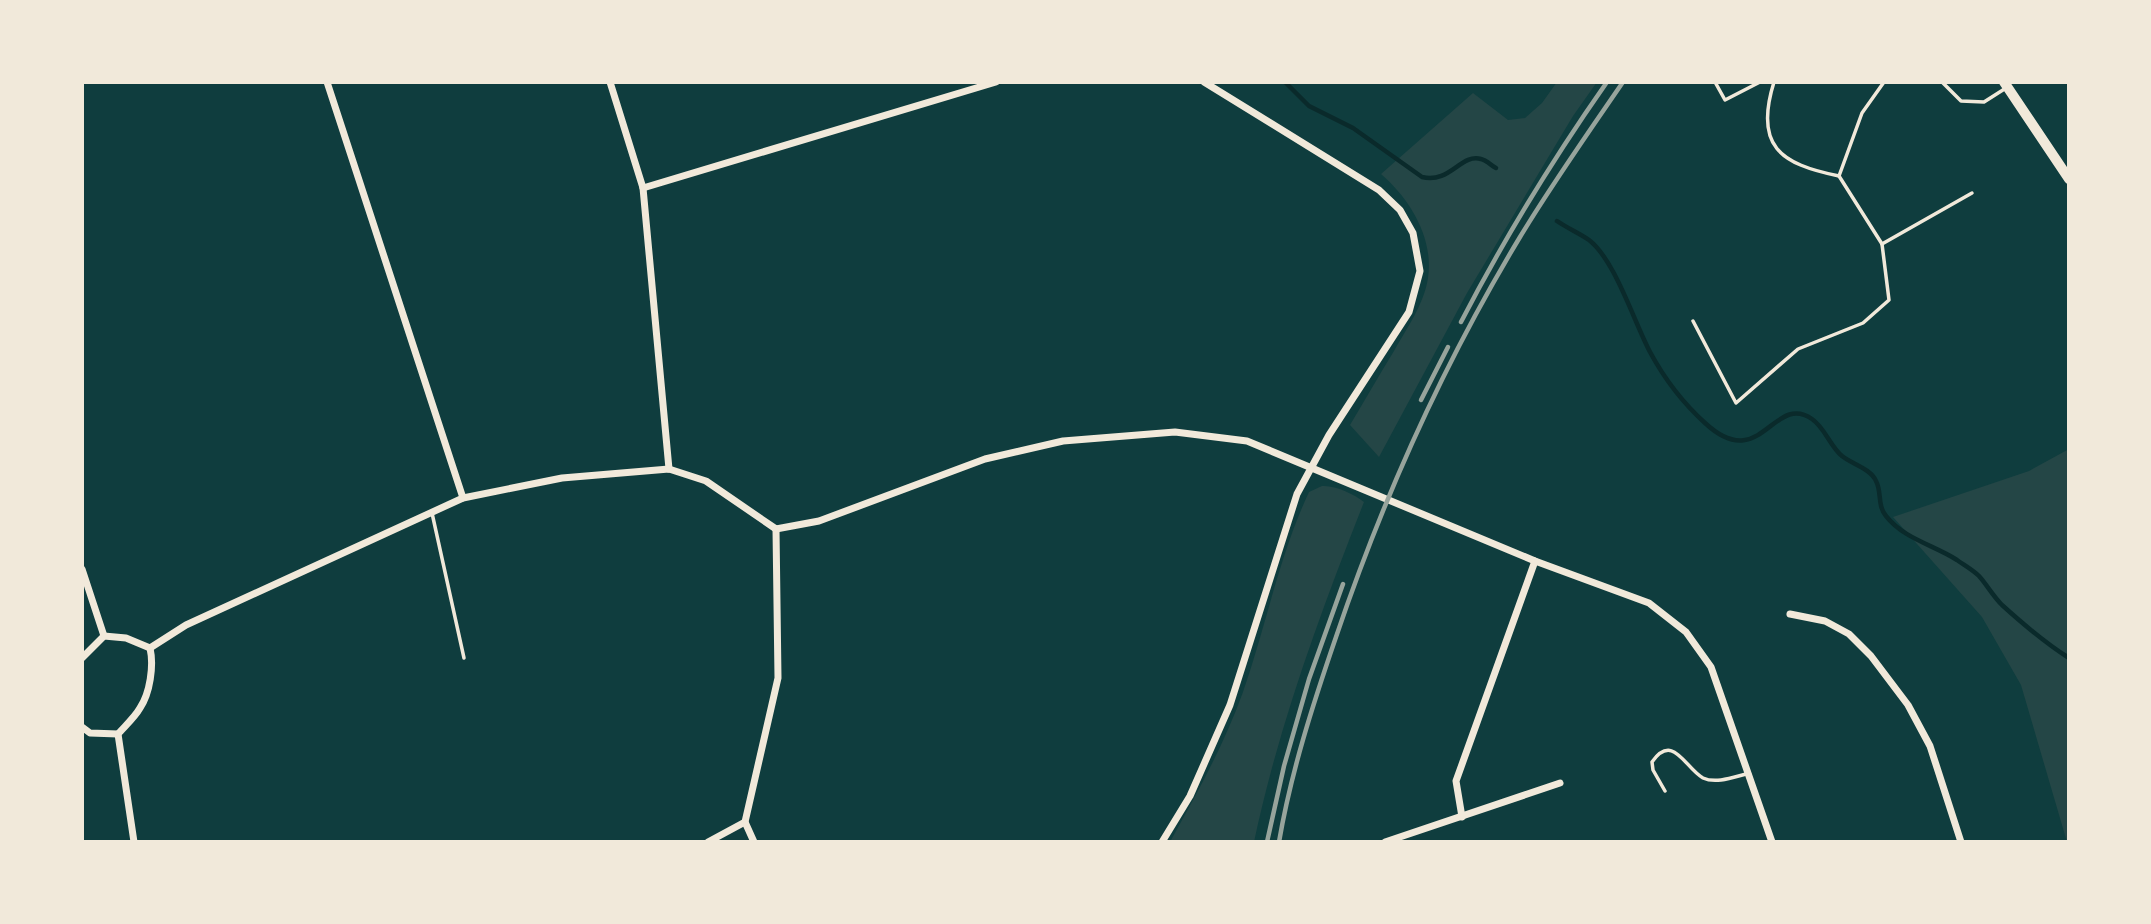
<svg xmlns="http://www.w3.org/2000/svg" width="2151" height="924" font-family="'IBM Plex Sans',sans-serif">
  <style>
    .green { fill: #244646 }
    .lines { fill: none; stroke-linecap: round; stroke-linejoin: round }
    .stream { stroke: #0a2a2b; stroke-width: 4.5 }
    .service { stroke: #f1e9da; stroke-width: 3.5 }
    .minor { stroke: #f1e9da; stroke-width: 7 }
    .secondary { stroke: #f1e9da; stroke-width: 10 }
    .rail { stroke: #97a49c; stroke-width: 4.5 }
  </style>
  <rect width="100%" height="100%" fill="#0f3d3e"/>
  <g class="green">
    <path d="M1557,82H1597L1573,116L1467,293L1379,457L1350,425C1365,400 1379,375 1394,351C1407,328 1424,304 1428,278C1434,238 1410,199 1381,174L1473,93L1508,120L1525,118L1542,103Z"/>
    <polygon points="2069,449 2069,842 2067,842 2021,685 1982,617 1893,517 2029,471"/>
    <path d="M1322,486C1335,485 1354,494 1364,502C1320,614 1279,724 1254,842H1170C1197,793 1224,745 1243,692C1266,626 1279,556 1309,492Z"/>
  </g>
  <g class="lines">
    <g class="stream">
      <path d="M1285,82L1309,106L1353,128L1422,177C1450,184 1461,153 1481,159C1486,160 1492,166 1496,168"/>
      <path d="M1557,221C1567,228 1579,233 1589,240C1615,260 1634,322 1650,352C1664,378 1683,403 1705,423C1761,475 1773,392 1812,419C1825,428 1830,446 1842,456C1852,464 1871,469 1876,481C1882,492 1877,505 1886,516C1904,539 1934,545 1957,560C1964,565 1973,570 1979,576C1987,585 1993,596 2002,605C2023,624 2045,643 2069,658"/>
    </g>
    <g class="service">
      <polyline points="1715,82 1725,100 1760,82"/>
      <path d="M1774,82C1754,146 1780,164 1839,176"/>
      <polyline points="1884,82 1862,113 1839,176 1882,244 1972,193"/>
      <polyline points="1942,82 1961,101 1984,102 2006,88"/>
      <polyline points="1693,321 1736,403 1798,349 1863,323 1889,300 1882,244"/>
      <polyline points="432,513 464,658"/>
      <path d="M1665,791L1653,770L1652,762C1673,732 1685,768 1703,778C1716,784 1734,777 1746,774"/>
    </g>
    <g class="minor">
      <polyline points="327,82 463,498"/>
      <polyline points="610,82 643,188 669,469"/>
      <polyline points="643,188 996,82"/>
      <polyline points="776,529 819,521 985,459 1063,441 1175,432 1247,441 1535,561 1649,603 1686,632 1711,667 1772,842"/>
      <polyline points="82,569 104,636"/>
      <polyline points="1790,614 1825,621 1849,634 1871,656 1908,705 1930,746 1961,842"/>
      <polyline points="150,648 186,625 463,498 562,478 669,469 706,481 776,529"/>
      <polyline points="82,658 104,636 126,638 150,648"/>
      <path d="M82,727L90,733L118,734C125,726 135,717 140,708C150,693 154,666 150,648"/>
      <polyline points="118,734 134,842"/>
      <polyline points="1462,817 1456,781 1535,561"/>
      <polyline points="708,842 745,822"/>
      <polyline points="754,842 745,822 778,678 776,529"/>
      <polyline points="1162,842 1190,796 1230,705 1297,494 1329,435 1409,312 1420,271 1413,233 1400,210 1379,190 1204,82"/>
      <polyline points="1385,842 1560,783"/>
    </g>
    <polyline class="secondary" points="2004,82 2069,179"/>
    <g class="rail">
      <path d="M1461,322C1504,239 1553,159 1607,82"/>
      <polyline points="1421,400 1448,347"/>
      <polyline points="1267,842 1284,766 1309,679 1343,584"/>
      <path d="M1279,842C1291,772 1313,704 1336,637C1383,498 1444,363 1520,237C1552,184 1588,133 1623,82"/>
    </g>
  </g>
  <rect width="2151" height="924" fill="none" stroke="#f1e9da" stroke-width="168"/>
</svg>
